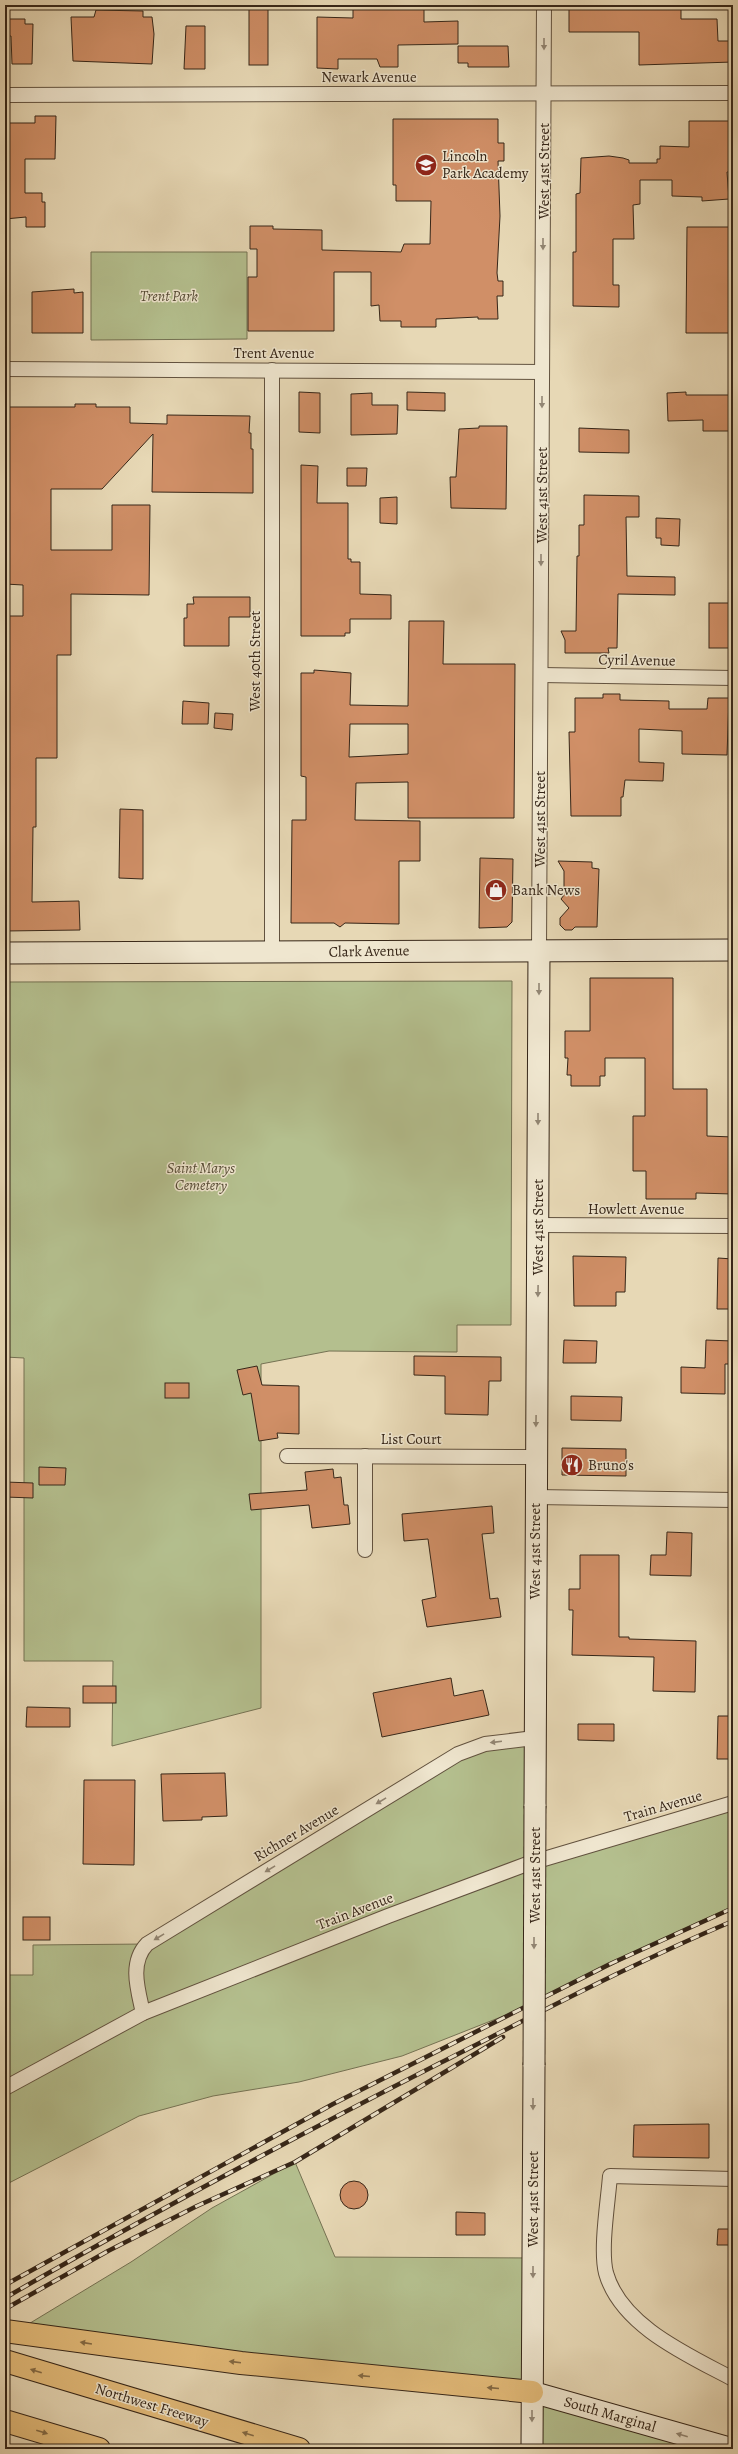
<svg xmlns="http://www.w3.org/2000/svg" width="738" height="2454" font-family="Alegreya,serif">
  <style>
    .green { fill: #b4bf8e; stroke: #757253 }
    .building { fill: #d08f67; stroke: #362618; fill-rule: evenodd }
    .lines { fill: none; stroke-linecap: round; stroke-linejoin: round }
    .street-casing { stroke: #62523f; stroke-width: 16 }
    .secondary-casing { stroke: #362618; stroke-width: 23 }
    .highway-casing { stroke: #362618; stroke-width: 24 }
    .street { stroke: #efe6cf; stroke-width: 14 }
    .secondary { stroke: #efe6cf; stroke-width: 21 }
    .highway { stroke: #e4bc7a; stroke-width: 22 }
    .rail-casing { stroke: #362618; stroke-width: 4.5 }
    .rail { stroke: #efe6cf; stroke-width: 3; stroke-dasharray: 9; stroke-linecap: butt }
    .secondary-bridge-casing { stroke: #362618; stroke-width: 23; stroke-linecap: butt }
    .secondary-bridge { stroke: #efe6cf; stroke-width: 21 }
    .oneway { fill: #928674 }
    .oneway2 { fill: #846a44 }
    .labels { text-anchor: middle; stroke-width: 3; stroke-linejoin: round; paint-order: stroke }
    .street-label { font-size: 15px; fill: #362618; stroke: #efe6cf }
    .poi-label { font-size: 15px; fill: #362618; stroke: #efe6cf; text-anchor: start }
    .park-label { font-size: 15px; font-style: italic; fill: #564c36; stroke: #efe6cf }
  </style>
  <rect width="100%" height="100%" fill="#e7d8b5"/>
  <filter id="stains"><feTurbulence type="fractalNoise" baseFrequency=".005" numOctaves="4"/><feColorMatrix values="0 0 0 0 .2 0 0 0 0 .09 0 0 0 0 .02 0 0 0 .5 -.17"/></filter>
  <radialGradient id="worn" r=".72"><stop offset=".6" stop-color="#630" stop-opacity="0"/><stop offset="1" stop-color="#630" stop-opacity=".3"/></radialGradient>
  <g class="green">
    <polygon points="91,252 247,252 247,339 91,340"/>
    <polygon points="512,981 511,1325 457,1325 457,1352 329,1351 261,1364 261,1708 112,1746 113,1661 24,1661 24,1358 5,1357 5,982"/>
    <polygon points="534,1738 535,1865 733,1804 733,1908 698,1922 534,2004 402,2056 299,2082 213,2096 139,2116 5,2185 5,1975 33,1975 33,1945 147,1944 450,1760"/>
    <polygon points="295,2162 335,2257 533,2258 532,2392 733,2449 532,2449 532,2392 17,2331 131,2262 212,2208"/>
  </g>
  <g class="building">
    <rect x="249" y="5" width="19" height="60"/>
    <polygon points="374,5 424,5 424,22 458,21 458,44 398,45 398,67 380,67 377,59 338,59 338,69 317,68 317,17 353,18 353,9 374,9"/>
    <polygon points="569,5 681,5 681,19 717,19 718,41 733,41 733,62 639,65 639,32 569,32"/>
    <polygon points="96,10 143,11 143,17 152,17 154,34 152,64 73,61 71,17 94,17"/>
    <polygon points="7,19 25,19 25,24 33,24 32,64 12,64 11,36 7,36"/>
    <polygon points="186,26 205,26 205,69 184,69"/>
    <polygon points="458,46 508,46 509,67 468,67 468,63 458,63"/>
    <polygon points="35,116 56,116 55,159 25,159 25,193 42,193 42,202 45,202 45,227 26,227 26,217 5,219 6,123 35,123"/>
    <polygon points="393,119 498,119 498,143 504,143 504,161 498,161 500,216 497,273 498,281 503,281 503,296 497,296 498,319 478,319 478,317 436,319 436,327 401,327 401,321 380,321 379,305 371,306 371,272 334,272 334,331 248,331 248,277 257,277 257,249 250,249 250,226 273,226 273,229 322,230 322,250 401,252 404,244 430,244 431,201 396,201 396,185 393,185"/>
    <polygon points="689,121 733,121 733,172 727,172 729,199 702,201 702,197 672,196 672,180 640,180 640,204 633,205 634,239 613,239 613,285 619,285 619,307 573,306 573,252 576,252 576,194 580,193 581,158 609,156 623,158 629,160 629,163 657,163 657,159 660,159 660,146 689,147"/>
    <polygon points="687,227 733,227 733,333 686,333"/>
    <polygon points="74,289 74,293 83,292 83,333 32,333 32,292"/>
    <polygon points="299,392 320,393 320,433 299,432"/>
    <polygon points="407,392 445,393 445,411 407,410"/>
    <polygon points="686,392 686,395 731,395 730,431 703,431 703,420 668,421 667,393"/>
    <polygon points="372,393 372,405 398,405 397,434 351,435 351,394"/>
    <polygon points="75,404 96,404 96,407 130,407 130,423 167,424 167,415 250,416 249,433 251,433 251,449 253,449 253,493 152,492 153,434 102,489 51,489 51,550 112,550 112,505 150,505 149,595 71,594 71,655 57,655 57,758 36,758 36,827 33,827 32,902 79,901 80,930 5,931 5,616 23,616 23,585 5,584 5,407 75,407"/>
    <polygon points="479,426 507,426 506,509 451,508 450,477 456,477 459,429 479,428"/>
    <polygon points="579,428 629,430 629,453 579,452"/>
    <polygon points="301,465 318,466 317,503 348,503 348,559 351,559 351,562 360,562 360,594 391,595 391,619 350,619 350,633 345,633 345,636 301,636"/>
    <polygon points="347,468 367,468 366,486 347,486"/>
    <polygon points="584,495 639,496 639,517 626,517 627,576 675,577 675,595 618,594 617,648 608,648 609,653 565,653 565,640 561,631 576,631 577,556 579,556 579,525 584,525"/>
    <polygon points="397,497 397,524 380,523 380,498"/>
    <polygon points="656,518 680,519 679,546 661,545 661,538 656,538"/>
    <polygon points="193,597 250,597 250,617 229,617 229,646 184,646 184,618 187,618 187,604 194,604"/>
    <rect x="709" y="603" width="21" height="45"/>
    <path d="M409,621H444L443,664H515L514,818H408V782L356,783L355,820L420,821V861H399V924L345,923L340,927L334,923H291L292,820H306V777L301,776V673H314V670L351,673L350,705L408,706ZM350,724H408V754L349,757Z"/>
    <polygon points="603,694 620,694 620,700 669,701 669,709 707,709 708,698 729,698 727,755 682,754 682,731 639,729 639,762 664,763 663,781 625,780 623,797 621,797 621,816 571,816 569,732 575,732 575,698 603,698"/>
    <polygon points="183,701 209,703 208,724 182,724"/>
    <polygon points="215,713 233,714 232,730 214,728"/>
    <polygon points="120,809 143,810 143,879 119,878"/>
    <polygon points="480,858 513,859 512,922 507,927 479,928"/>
    <polygon points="558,861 592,862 592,868 599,869 597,927 575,927 572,930 565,930 560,925 560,918 569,908 561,899 564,895 564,871"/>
    <polygon points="590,978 673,978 673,1089 707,1089 707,1136 733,1137 733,1194 696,1193 696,1199 646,1199 646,1171 633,1171 633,1116 645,1116 645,1058 605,1058 605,1076 600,1076 600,1086 571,1086 571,1075 567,1075 568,1058 565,1058 565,1031 590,1031"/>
    <polygon points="573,1256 626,1257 625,1292 616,1292 616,1306 574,1306"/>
    <polygon points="718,1258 733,1259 733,1309 717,1309"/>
    <polygon points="564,1340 597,1341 596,1363 563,1363"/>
    <polygon points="706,1340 732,1341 732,1364 725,1364 725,1394 681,1393 681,1367 705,1368"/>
    <polygon points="414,1356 501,1357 501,1381 489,1381 488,1415 445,1414 445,1376 414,1375"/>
    <polygon points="257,1366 262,1385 299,1386 299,1434 277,1433 278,1438 259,1441 251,1393 243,1395 237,1370"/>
    <rect x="165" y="1383" width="24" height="15"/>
    <polygon points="571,1396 622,1397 621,1421 571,1420"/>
    <polygon points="562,1448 626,1449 626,1476 562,1475"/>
    <polygon points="39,1467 66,1468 65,1485 39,1485"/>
    <polygon points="333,1469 334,1478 341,1477 344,1505 348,1505 350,1524 312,1528 309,1505 251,1510 249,1494 307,1490 305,1472"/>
    <polygon points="5,1482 33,1483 33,1498 5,1497"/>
    <polygon points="492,1506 494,1533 482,1534 490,1599 498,1598 501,1617 427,1627 422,1600 436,1597 428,1539 404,1541 402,1514"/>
    <polygon points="667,1532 692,1533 691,1576 650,1575 651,1555 666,1555"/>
    <polygon points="580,1555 619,1555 619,1637 629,1637 629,1639 696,1641 695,1692 653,1691 654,1657 572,1655 573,1610 569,1610 569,1589 580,1589"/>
    <polygon points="451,1678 454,1696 483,1690 489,1715 382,1737 373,1693"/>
    <rect x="83" y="1686" width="33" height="17"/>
    <polygon points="27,1707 70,1708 70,1727 26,1727"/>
    <polygon points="718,1716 733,1716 733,1759 717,1759"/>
    <polygon points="578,1724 614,1724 614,1741 578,1740"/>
    <polygon points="225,1773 227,1816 202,1817 202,1820 163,1821 161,1774"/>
    <polygon points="84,1780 135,1780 134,1865 83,1864"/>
    <rect x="23" y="1917" width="27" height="23"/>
    <polygon points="709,2124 709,2158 633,2157 634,2125"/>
    <circle cx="354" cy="2195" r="14"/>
    <polygon points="456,2212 485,2213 485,2235 456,2235"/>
    <polygon points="718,2229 733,2229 733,2245 717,2245"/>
  </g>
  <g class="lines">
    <g class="street-casing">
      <g id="street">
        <polyline points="5,95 733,93"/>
        <polyline points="5,369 542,372"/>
        <polyline points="541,675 733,678"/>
        <polyline points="539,950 544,5"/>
        <polyline points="272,951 272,370"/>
        <polyline points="538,1225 733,1226"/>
        <polyline points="287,1456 536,1457"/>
        <polyline points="365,1456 365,1550"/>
        <polyline points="536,1497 733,1500"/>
        <path d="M143,2013C138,1990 129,1963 147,1944L458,1754L485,1744L534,1738"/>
        <polyline points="5,2088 143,2013 388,1916 527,1864 733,1803"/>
        <path d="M733,2179L610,2176C608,2202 600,2249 606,2273C621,2326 688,2355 733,2379"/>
      </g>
    </g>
    <g class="secondary-casing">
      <g id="secondary">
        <polyline points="5,953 733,950"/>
        <polyline points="535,1806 539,950"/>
        <polyline points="532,2392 733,2449"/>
        <polyline points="532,2449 534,2065"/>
      </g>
    </g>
    <g class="highway-casing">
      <g id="highway">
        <polyline points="5,2331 241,2363 532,2392"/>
        <polyline points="5,2361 299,2449"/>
        <polyline points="5,2421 99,2449"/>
      </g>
    </g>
    <use href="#street" class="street"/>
    <use href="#secondary" class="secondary"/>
    <use href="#highway" class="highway"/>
    <g class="rail-casing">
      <g id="rail">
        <polyline points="5,2285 333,2104 610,1964 733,1908"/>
        <path d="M5,2298C148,2215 293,2138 440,2063C537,2014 633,1963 733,1921"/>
        <polyline points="5,2309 108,2251 197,2206 295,2162 503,2037"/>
      </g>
    </g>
    <use href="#rail" class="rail"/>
    <g class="secondary-bridge-casing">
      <polyline id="secondary-bridge" points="534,2065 535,1806"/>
    </g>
    <use href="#secondary-bridge" class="secondary-bridge"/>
  </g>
  <defs><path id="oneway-solid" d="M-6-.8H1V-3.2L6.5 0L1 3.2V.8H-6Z"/></defs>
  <g class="oneway">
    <use href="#oneway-solid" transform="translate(544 44) rotate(90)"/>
    <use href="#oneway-solid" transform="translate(543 244) rotate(90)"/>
    <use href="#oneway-solid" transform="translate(542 402) rotate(90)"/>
    <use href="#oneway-solid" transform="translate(541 560) rotate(90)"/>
    <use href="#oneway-solid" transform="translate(539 989) rotate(90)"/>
    <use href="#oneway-solid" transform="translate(538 1119) rotate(90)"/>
    <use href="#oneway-solid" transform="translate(538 1291) rotate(91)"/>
    <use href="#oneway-solid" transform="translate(536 1421) rotate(91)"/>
    <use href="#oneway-solid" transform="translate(496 1742) rotate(173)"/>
    <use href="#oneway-solid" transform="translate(381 1801) rotate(149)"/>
    <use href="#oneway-solid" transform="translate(270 1869) rotate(149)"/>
    <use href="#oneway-solid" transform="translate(159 1937) rotate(149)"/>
    <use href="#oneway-solid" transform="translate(534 1943) rotate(90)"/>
    <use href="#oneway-solid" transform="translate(533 2104) rotate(90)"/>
    <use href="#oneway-solid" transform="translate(533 2272) rotate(90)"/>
    <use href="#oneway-solid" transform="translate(532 2416) rotate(90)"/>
    <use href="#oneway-solid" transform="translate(682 2435) rotate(-164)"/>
  </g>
  <g class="oneway2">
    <use href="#oneway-solid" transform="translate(86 2343) rotate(-171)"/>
    <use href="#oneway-solid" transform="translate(235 2362) rotate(-173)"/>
    <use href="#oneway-solid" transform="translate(36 2371) rotate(-163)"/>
    <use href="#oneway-solid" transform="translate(364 2376) rotate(-175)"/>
    <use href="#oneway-solid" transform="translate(493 2388) rotate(-175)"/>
    <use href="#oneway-solid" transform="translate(42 2432) rotate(17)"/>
    <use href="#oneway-solid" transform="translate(248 2434) rotate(-163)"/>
  </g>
  <defs>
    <g id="school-disc" transform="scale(1.15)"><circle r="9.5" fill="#8f2418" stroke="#efe6cf"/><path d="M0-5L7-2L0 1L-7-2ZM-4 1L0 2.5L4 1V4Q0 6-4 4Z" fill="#fff"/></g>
    <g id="shop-disc" transform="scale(1.15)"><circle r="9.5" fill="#8f2418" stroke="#efe6cf"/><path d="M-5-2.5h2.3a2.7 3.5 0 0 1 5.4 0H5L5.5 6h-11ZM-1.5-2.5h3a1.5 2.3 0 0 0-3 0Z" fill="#fff"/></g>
    <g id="restaurant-disc" transform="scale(1.15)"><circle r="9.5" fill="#8f2418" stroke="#efe6cf"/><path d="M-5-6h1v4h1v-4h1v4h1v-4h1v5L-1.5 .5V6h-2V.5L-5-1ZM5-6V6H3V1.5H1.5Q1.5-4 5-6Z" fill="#fff"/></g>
  </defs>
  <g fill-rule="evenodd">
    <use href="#school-disc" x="426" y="165"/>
    <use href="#shop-disc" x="496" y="890"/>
    <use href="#restaurant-disc" x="572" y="1465"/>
  </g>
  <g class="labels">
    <g class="street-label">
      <text x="369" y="82">Newark Avenue</text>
      <text transform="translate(544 171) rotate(-90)" y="5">West 41st Street</text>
      <text x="274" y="358">Trent Avenue</text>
      <text transform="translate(542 495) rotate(-90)" y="5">West 41st Street</text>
      <text transform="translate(637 660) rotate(1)" y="5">Cyril Avenue</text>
      <text transform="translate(255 661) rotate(-90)" y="5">West 40th Street</text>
      <text transform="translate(540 819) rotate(-90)" y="5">West 41st Street</text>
      <text transform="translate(369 951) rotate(-1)" y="5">Clark Avenue</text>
      <text x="636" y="1214">Howlett Avenue</text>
      <text transform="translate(538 1227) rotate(-90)" y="5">West 41st Street</text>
      <text x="411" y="1444">List Court</text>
      <text transform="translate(535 1551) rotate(-90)" y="5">West 41st Street</text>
      <text transform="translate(663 1806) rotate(-16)" y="5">Train Avenue</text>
      <text transform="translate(296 1833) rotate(-31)" y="5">Richner Avenue</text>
      <text transform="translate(535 1875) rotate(-90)" y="5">West 41st Street</text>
      <text transform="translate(355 1911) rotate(-21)" y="5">Train Avenue</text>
      <text transform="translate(533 2199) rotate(-90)" y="5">West 41st Street</text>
      <text transform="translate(152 2405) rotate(17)" y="5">Northwest Freeway</text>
      <text transform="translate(610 2414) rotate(16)" y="5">South Marginal</text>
    </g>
    <g class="poi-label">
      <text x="442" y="161">Lincoln<tspan x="442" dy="17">Park Academy</tspan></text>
      <text x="512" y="895">Bank News</text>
      <text x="588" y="1470">Bruno's</text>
    </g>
    <g class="park-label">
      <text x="169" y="301">Trent Park</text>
      <text x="201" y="1173">Saint Marys<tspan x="201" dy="17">Cemetery</tspan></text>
    </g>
  </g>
  <rect width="738" height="2454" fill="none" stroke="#e7d8b5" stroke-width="20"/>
  <rect x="6" y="6" width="726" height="2442" fill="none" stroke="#362618" stroke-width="2"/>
  <rect x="10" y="10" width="718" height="2434" fill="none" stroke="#362618"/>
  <rect width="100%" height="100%" filter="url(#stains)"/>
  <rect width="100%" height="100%" fill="url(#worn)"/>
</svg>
